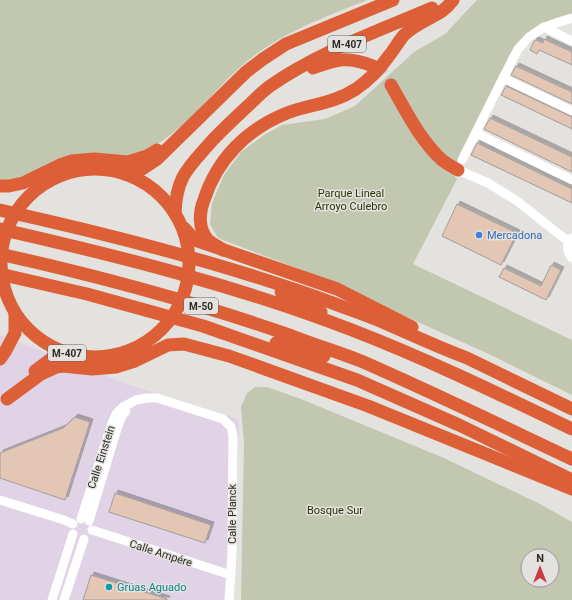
<svg xmlns="http://www.w3.org/2000/svg" width="572" height="600" font-family="Roboto,sans-serif">
  <style>
    .industrial { fill: #e0d3e6 }
    .green { fill: #c2c7b0; fill-rule: evenodd }
    .building { fill: #e3c6b3; stroke: #a09d9b; filter: url(#shadow) }
    .lines { fill: none; stroke-linecap: round; stroke-linejoin: round }
    .highway-tunnel { stroke: #bfbebb; stroke-width: 13; stroke-dasharray: 13 6; stroke-linecap: butt }
    .minor { stroke: #fff; stroke-width: 9 }
    .highway { stroke: #dd5f37; stroke-width: 13 }
    .shop-dot { fill: #3f7fe0; stroke: #e4e2df; stroke-width: 1.5 }
    .culture-dot { fill: #0f9aa8; stroke: #e4e2df; stroke-width: 1.5 }
    .labels { text-anchor: middle; stroke-width: 3; stroke-linejoin: round; paint-order: stroke }
    .shield { fill: #e4e2df; stroke: #646361; stroke-width: 1 }
    .shield-label { font-size: 10px; font-weight: bold; fill: #2d2c2b }
    .park-label { font-size: 11px; fill: #2e3400; stroke: #e4e2df }
    .shop-label { font-size: 11px; fill: #366cbe; stroke: #e4e2df; text-anchor: start }
    .street-label { font-size: 11px; fill: #2d2c2b; stroke: #e4e2df }
    .culture-label { font-size: 11px; fill: #0d838f; stroke: #e4e2df; text-anchor: start }
  </style>
  <defs>
    <filter id="shadow"><feDropShadow dx="3" dy="-3" stdDeviation="0" flood-color="#0004"/></filter>
  </defs>
  <rect width="100%" height="100%" fill="#e4e2df"/>
  <polygon class="industrial" points="0,335 127,384 239,419 233,600 0,600"/>
  <g class="green">
    <path d="M0,0H367C323,18 275,35 239,68C210,95 186,128 151,148C136,156 116,158 99,162C66,169 33,177 0,181Z"/>
    <path d="M477,0H572V14C548,17 525,33 511,52L452,173L457,179L413,264L572,340V395L491,355L307,272L218,238L210,224L212,203L224,175L241,152L264,135L282,125L325,119L355,106L414,52L445,34Z"/>
    <path d="M255,387H267L301,399L444,458L540,504L572,522V600H241L244,444L241,407L247,393ZM528,556H552V580H528Z"/>
  </g>
  <g class="building">
    <polygon points="544,39 572,52 572,65 539,50 537,54 530,50 534,41 536,40 543,43"/>
    <polygon points="516,66 572,92 572,104 511,75"/>
    <polygon points="506,86 572,117 572,129 501,95"/>
    <polygon points="490,118 572,157 572,172 484,129"/>
    <polygon points="477,143 572,189 572,203 471,155"/>
    <polygon points="457,204 517,233 501,265 442,236"/>
    <polygon points="551,265 561,270 546,300 499,277 504,268 541,286"/>
    <polygon points="75,417 90,422 65,500 0,478 0,453 63,428"/>
    <polygon points="115,493 211,525 205,543 109,512"/>
    <polygon points="91,575 167,599 167,600 83,600"/>
  </g>
  <g class="lines">
    <polyline class="highway-tunnel" points="373,66 381,73 391,85"/>
    <g class="minor">
      <polyline points="544,27 572,41"/>
      <polyline points="503,78 572,111"/>
      <polyline points="476,133 572,180"/>
      <polyline points="462,160 503,78 518,49 529,37 544,27 572,18"/>
      <polyline points="458,170 488,183 517,201 569,242"/>
      <path d="M572,238C566,244 566,251 572,258"/>
      <polyline points="0,500 64,520 73,524"/>
      <polyline points="81,519 111,426 116,414 123,407 136,400 147,398 157,398 223,419 231,427 233,436 232,554 229,600"/>
      <polyline points="89,521 117,429 122,416 126,411"/>
      <polyline points="92,530 231,575"/>
      <polyline points="52,600 73,534"/>
      <polyline points="64,600 84,539"/>
    </g>
    <g class="highway">
      <path d="M313,68C338,59 347,56 373,66"/>
      <path d="M391,85C406,111 420,140 442,160C447,164 453,167 458,170"/>
      <circle cx="95" cy="263" r="94"/>
      <polyline points="125,174 142,169 157,159 246,72 263,59 286,44 393,0"/>
      <polyline points="0,186 9,186 23,183 60,165 72,161 94,159 128,162 147,156 157,150"/>
      <path d="M0,210C100,232 199,257 296,290C323,299 351,310 378,320C408,333 437,347 467,358L572,409"/>
      <path d="M175,214C176,177 188,168 210,143C223,129 236,117 250,104C256,98 263,91 270,86C319,52 376,32 432,8"/>
      <polyline points="184,228 195,240 337,289 412,327"/>
      <path d="M0,229C119,256 238,286 352,330C427,359 499,394 572,429"/>
      <path d="M223,250C219,247 213,244 208,240C198,229 199,212 204,200C217,159 247,129 287,113C311,104 333,104 356,89C369,80 379,70 388,57C394,50 398,42 404,35C415,24 430,19 442,11C446,8 450,4 453,0"/>
      <path d="M0,254C99,276 196,302 292,336C315,345 338,352 361,361C432,392 502,426 572,459"/>
      <polyline points="0,274 87,294 203,326 357,380 459,425 572,480"/>
      <polyline points="281,292 321,312"/>
      <polyline points="276,343 324,356"/>
      <polyline points="0,359 5,352 15,333 15,314"/>
      <polyline points="35,371 51,359 65,352"/>
      <polyline points="7,399 41,374 56,367 63,366 92,369 116,367 135,361 168,345 184,344 229,356 368,406 572,489"/>
    </g>
  </g>
  <circle class="shop-dot" cx="479" cy="235" r="4"/>
  <circle class="culture-dot" cx="109" cy="587" r="4"/>
  <g class="labels">
    <g class="shield">
      <rect x="328" y="36" width="38" height="16" rx="3"/>
      <rect x="184" y="298" width="34" height="16" rx="3"/>
      <rect x="48" y="345" width="38" height="16" rx="3"/>
    </g>
    <g class="shield-label">
      <text x="347" y="48">M-407</text>
      <text x="201" y="310">M-50</text>
      <text x="67" y="357">M-407</text>
    </g>
    <g class="park-label">
      <text x="351" y="197">Parque Lineal<tspan x="351" dy="13">Arroyo Culebro</tspan></text>
      <text x="335" y="514">Bosque Sur</text>
    </g>
    <g class="shop-label">
      <text x="487" y="239">Mercadona</text>
    </g>
    <g class="street-label">
      <text transform="translate(101 457) rotate(-72)" y="4">Calle Einstein</text>
      <text transform="translate(232 514) rotate(-90)" y="4">Calle Planck</text>
      <text transform="translate(161 553) rotate(18)" y="4">Calle Ampére</text>
    </g>
    <g class="culture-label">
      <text x="117" y="591">Grúas Aguado</text>
    </g>
  </g>
  <g transform="translate(540 568)"><circle r="19" fill="#e4e2df" stroke="#9b9997"/>
  <path d="M0-3L7 15L0 10L-7 15Z" fill="#cb3b45"/>
  <text y="-6" font-size="11" font-weight="bold" text-anchor="middle" fill="#2d2c2b">N</text>
  </g>
</svg>
